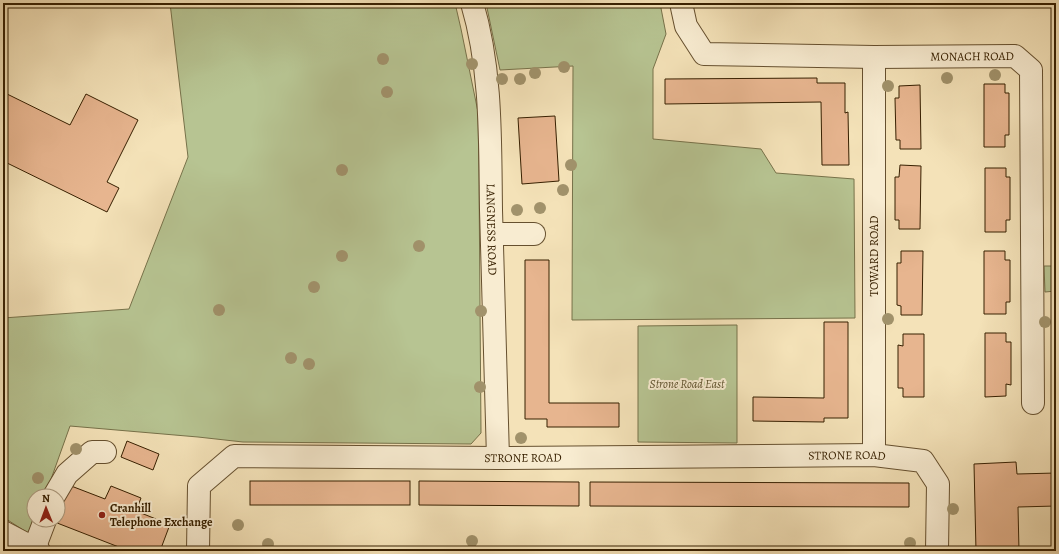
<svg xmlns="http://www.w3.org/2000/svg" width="1059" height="554" font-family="Alegreya,serif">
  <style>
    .green { fill: #b7c492; stroke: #77724a }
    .building { fill: #e7b58f; stroke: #372001 }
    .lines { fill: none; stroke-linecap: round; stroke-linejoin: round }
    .minor-casing { stroke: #66502f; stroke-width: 24 }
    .minor { stroke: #f8ecd1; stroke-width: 22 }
    .tree { fill: #a1926b }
    .poi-dot { fill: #8f2418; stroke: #f8ecd1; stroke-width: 1.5 }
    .labels { text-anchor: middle; stroke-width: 4; stroke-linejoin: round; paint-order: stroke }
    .street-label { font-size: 12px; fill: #372001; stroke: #f8ecd1 }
    .park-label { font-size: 12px; font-style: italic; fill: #5d512c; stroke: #f8ecd1 }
    .poi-label { font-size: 12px; font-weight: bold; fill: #372001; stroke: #f8ecd1; text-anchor: start }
  </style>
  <rect width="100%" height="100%" fill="#f4e2b8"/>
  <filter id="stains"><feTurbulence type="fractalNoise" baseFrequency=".005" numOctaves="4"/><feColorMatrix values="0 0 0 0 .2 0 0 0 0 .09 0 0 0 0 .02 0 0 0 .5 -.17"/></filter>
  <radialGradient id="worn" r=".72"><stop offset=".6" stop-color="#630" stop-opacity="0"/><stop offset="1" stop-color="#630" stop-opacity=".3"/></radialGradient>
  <g class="green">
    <polygon points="170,3 455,3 461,29 478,112 479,179 481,433 471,444 243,442 198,437 70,426 45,496 34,496 34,520 31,535 3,517 3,318 129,309 188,157"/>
    <polygon points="486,3 660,3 666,34 653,69 653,139 761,149 776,173 854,179 855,318 572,320 573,66 500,70"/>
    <polygon points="1044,266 1056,266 1056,291 1045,292"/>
    <polygon points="737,325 737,443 638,442 638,326"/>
  </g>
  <g class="building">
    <polygon points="1053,49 1056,49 1056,154"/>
    <polygon points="817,78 817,83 845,83 845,113 848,112 849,165 822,165 821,102 665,104 665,79"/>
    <polygon points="984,84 1005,84 1005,93 1009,93 1009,135 1005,135 1005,147 984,147"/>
    <polygon points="920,85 921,149 900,149 900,140 896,140 895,98 899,98 899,86"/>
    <polygon points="3,92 70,125 86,94 138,120 107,182 119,188 107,212 3,161"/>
    <polygon points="555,116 559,181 522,184 518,118"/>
    <polygon points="900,165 921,166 920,229 899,229 899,220 895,220 895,177 899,177"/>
    <polygon points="985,168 1006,168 1006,177 1010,177 1010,220 1006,220 1006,232 985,232"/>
    <polygon points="901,251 923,251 922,315 901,315 901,306 897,305 897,263 901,263"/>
    <polygon points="984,251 1005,251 1005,260 1010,260 1010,302 1006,302 1006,314 984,314"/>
    <polygon points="525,260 549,260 549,403 619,403 619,427 547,427 547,419 525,419"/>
    <polygon points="824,322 848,322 848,418 824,418 824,422 753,421 753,397 824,398"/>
    <polygon points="985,333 1006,333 1006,342 1011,342 1011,385 1006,384 1006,396 985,397"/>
    <polygon points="903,334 924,334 924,397 903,397 903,388 898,388 898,345 903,346"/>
    <polygon points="127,441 159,454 153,470 121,457"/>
    <polygon points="1016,462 1017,474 1056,473 1056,506 1018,507 1019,551 976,551 974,464"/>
    <rect x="250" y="481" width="160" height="24"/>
    <polygon points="419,481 579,482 579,506 419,505"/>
    <polygon points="590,482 909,483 909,507 590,506"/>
    <polygon points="66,484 105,499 111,486 141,498 136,511 156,519 155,521 169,527 160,551 129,551 52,521 58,520 58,505"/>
  </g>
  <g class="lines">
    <g class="minor-casing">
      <g id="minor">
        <path id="s1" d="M472,3C492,70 490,141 491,210C493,293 495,376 498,458"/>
        <path id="s2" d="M681,3L686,26L704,54L874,57L1015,56L1031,70L1033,403"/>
        <polyline points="492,234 534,234"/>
        <polyline points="874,455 874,57"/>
        <polyline points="54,496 67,474 92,452 105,452"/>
        <polyline points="3,532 39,551"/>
        <polyline points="34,549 45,520"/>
        <path id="s3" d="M198,551L199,486L234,456L498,458L874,455L923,461L938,484L937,551"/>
      </g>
    </g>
    <use href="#minor" class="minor"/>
  </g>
  <g class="tree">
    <circle cx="383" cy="59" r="6"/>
    <circle cx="472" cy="64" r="6"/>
    <circle cx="564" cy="67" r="6"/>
    <circle cx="535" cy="73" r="6"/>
    <circle cx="995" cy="75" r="6"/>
    <circle cx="947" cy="78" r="6"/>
    <circle cx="502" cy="79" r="6"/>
    <circle cx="520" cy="79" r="6"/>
    <circle cx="888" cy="86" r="6"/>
    <circle cx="387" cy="92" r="6"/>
    <circle cx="571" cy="165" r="6"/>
    <circle cx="342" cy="170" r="6"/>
    <circle cx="563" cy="190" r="6"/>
    <circle cx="540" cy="208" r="6"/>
    <circle cx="517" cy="210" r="6"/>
    <circle cx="419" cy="246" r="6"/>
    <circle cx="342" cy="256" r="6"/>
    <circle cx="314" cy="287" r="6"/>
    <circle cx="219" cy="310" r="6"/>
    <circle cx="481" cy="311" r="6"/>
    <circle cx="888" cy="319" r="6"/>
    <circle cx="1045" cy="322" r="6"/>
    <circle cx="291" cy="358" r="6"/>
    <circle cx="309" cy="364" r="6"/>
    <circle cx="480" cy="387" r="6"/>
    <circle cx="521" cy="438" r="6"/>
    <circle cx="76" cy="449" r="6"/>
    <circle cx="38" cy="478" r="6"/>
    <circle cx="953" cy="509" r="6"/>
    <circle cx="238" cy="525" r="6"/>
    <circle cx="472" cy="541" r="6"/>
    <circle cx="910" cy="543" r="6"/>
    <circle cx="268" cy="544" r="6"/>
  </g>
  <circle class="poi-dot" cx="102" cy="515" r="4"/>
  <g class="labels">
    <g class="street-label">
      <text dy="4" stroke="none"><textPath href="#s2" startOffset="325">MONACH ROAD</textPath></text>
      <text dy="4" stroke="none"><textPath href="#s1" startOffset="228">LANGNESS ROAD</textPath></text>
      <text transform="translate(874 256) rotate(-90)" y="4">TOWARD ROAD</text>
      <text dy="4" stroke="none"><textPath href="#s3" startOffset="724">STRONE ROAD</textPath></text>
      <text dy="4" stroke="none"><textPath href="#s3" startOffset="400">STRONE ROAD</textPath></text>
    </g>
    <g class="park-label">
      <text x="687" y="388">Strone Road East</text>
    </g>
    <g class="poi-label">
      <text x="110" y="512">Cranhill<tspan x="110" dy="14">Telephone Exchange</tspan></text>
    </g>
  </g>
  <rect width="1059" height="554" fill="none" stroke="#f4e2b8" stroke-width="16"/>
  <rect x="4" y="4" width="1051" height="546" fill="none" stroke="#372001" stroke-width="2"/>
  <rect x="8" y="8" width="1043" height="538" fill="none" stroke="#372001"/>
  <g transform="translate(46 508) rotate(359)"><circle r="19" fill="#f8ecd1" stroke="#ab9a7e"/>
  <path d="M0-3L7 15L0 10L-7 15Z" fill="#8f2418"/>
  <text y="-6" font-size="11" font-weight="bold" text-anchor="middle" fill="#372001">N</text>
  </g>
  <rect width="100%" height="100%" filter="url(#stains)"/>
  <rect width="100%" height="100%" fill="url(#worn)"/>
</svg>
